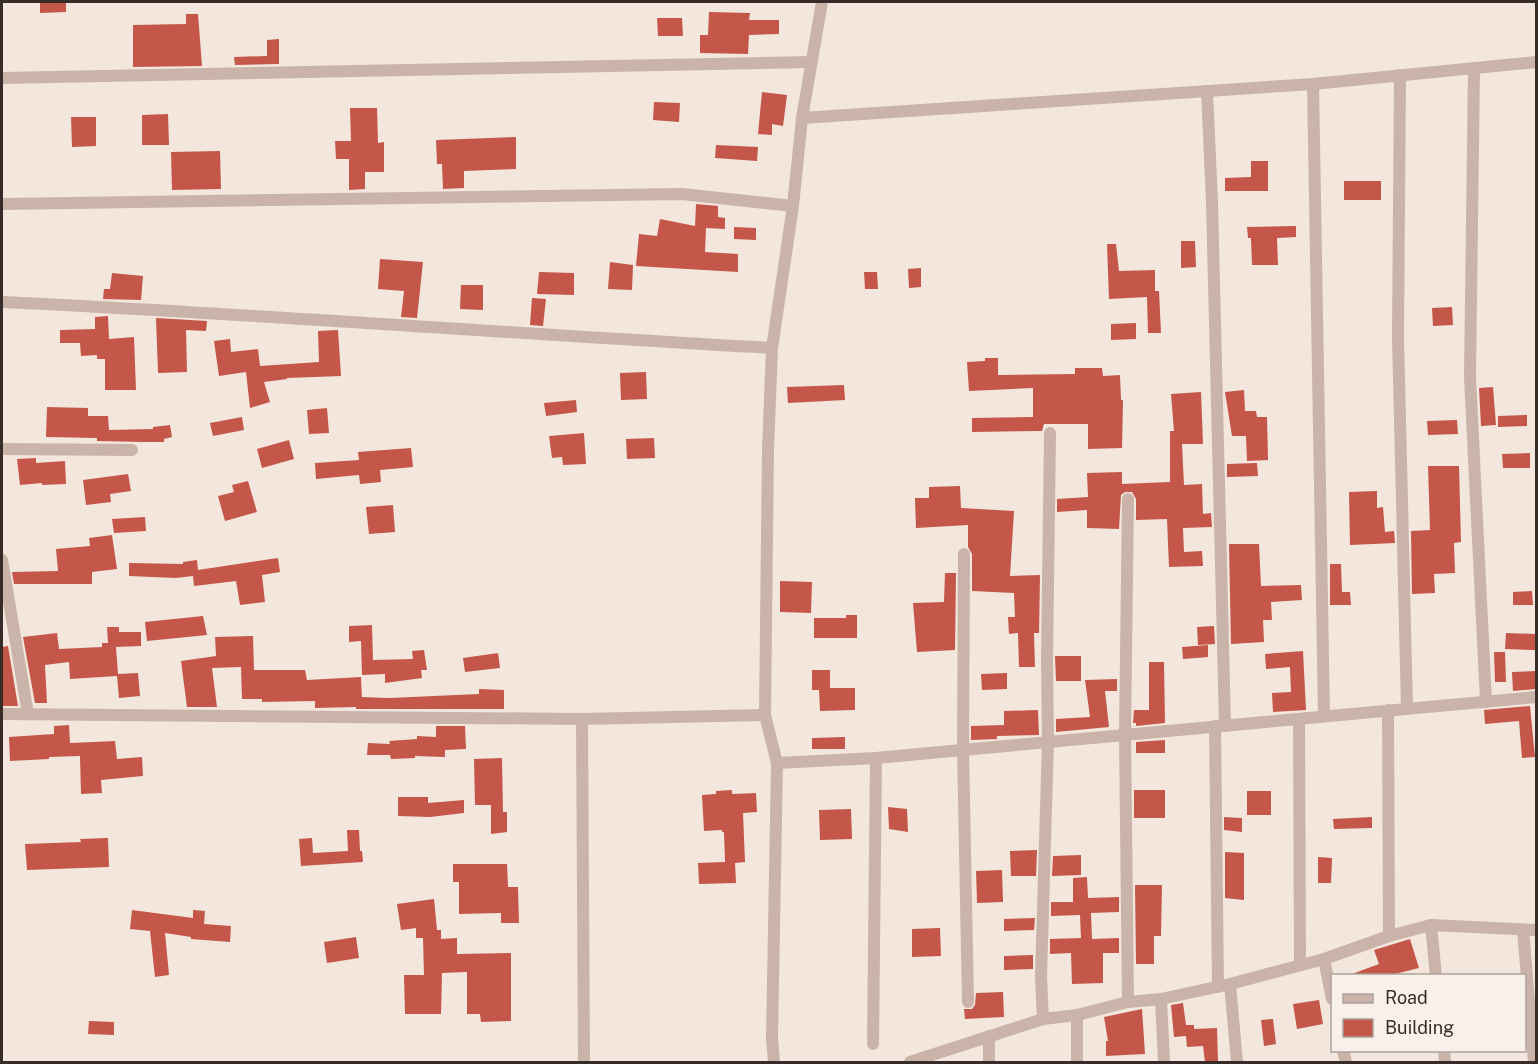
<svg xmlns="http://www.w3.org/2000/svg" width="1538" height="1064" font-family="'Public Sans',sans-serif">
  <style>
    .building { fill: #c45749 }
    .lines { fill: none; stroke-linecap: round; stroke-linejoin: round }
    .street { stroke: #cab4a9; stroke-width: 12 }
  </style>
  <rect width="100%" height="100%" fill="#f2e6dd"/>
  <g class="building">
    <polygon points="40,2 66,2 66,12 40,13"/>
    <polygon points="709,12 750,13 749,20 779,20 779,34 749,35 748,54 700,53 700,35 708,35"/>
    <polygon points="186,14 198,14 202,66 133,67 133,25 186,24"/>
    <polygon points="657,18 682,18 683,36 658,36"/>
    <polygon points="279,39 279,64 235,65 234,57 267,56 267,40"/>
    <polygon points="762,92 787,95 783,126 772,124 772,135 758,134"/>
    <polygon points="654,102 680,103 679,122 653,120"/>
    <polygon points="350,108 377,108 378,143 384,142 384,172 365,172 365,189 349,190 349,159 336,159 335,141 351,141"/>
    <polygon points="168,114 169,145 142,145 142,115"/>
    <polygon points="71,117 96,117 96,146 72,147"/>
    <polygon points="516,137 516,169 464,171 464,188 443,189 442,164 437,164 436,140"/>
    <polygon points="716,145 758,147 757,161 715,158"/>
    <polygon points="220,151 221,189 172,190 171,152"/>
    <polygon points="1251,161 1268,161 1268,191 1225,191 1225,178 1251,177"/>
    <rect x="1344" y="181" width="37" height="19"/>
    <polygon points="696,204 718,206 718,217 725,218 725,229 706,228 705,252 738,254 738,272 636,266 639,234 657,236 660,219 695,226"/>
    <polygon points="1296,226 1296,237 1277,238 1278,265 1252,265 1251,238 1248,238 1247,227"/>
    <polygon points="734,227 756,228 756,240 734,239"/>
    <polygon points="1181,241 1195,241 1196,267 1181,268"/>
    <polygon points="1107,244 1116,244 1119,271 1155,270 1155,291 1159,291 1161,333 1148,333 1147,297 1109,299"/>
    <polygon points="380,259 423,262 417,318 401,317 404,291 378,289"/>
    <polygon points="610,262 633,265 632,290 608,289"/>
    <polygon points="921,268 921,287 909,288 908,269"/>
    <polygon points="539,272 574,273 574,295 537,294"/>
    <polygon points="864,272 877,272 878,289 865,289"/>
    <polygon points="112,273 143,276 141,300 103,299 104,289 110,289"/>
    <polygon points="461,285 483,285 483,310 460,309"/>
    <polygon points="532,298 546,299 543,326 530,325"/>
    <polygon points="1452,307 1453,325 1433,326 1432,308"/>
    <polygon points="108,316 109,339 134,337 136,390 105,390 105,359 97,359 97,355 81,356 80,343 60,343 60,330 95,329 95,317"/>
    <polygon points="156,318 207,321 206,331 186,330 187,372 158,373"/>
    <polygon points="1136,323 1136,339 1111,340 1111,324"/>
    <polygon points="338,330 341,376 287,378 287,379 264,382 270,402 250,408 246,372 219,376 214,341 230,339 231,352 258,349 260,366 319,362 318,331"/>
    <polygon points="985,358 998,358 998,375 1075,374 1075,368 1102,368 1103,376 1120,375 1121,400 1123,400 1122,448 1088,449 1088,424 1044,424 1042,431 972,432 972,418 1033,417 1033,388 969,391 967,362 985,361"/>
    <polygon points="646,372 647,399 621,400 620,373"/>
    <polygon points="844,385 845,400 788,403 787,387"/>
    <polygon points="1493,387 1496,425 1481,426 1479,388"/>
    <polygon points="1244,390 1245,411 1256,411 1257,417 1267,417 1268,460 1247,461 1246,436 1232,436 1225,392"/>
    <polygon points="1201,392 1203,444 1182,444 1184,485 1202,484 1203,514 1211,513 1212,527 1183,528 1184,552 1202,551 1203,566 1169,567 1167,519 1136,520 1136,499 1132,492 1125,492 1121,495 1119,529 1087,528 1087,510 1057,512 1057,499 1088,497 1087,473 1122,472 1122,484 1170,482 1170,431 1174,431 1171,394"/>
    <polygon points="576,400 577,412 546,416 544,403"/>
    <polygon points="47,407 88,408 88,416 108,416 109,430 153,429 153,427 170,425 172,437 164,439 164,442 143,442 97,441 97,438 46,437"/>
    <polygon points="327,408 329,433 309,434 307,410"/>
    <polygon points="1527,415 1527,426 1498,427 1498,416"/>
    <polygon points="242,417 244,430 213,436 210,423"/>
    <polygon points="1457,420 1458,434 1428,435 1427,421"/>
    <polygon points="584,433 586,464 563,465 562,457 552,458 549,436"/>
    <polygon points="654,438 655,458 627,459 626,439"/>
    <polygon points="289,440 294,459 262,468 257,449"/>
    <polygon points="411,448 413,467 380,470 381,482 360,484 359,475 316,479 315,463 359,460 358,452"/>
    <polygon points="1530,453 1530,468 1503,468 1502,454"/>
    <polygon points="36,458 36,463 65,461 66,484 42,485 42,483 20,485 17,459"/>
    <polygon points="1257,463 1258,476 1227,477 1227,464"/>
    <polygon points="1428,466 1459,466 1461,542 1454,543 1455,573 1434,574 1435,593 1412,594 1411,531 1430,530"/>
    <polygon points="128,474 131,491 110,494 111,502 86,505 83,480"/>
    <polygon points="248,481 257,512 225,521 218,496 234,492 232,485"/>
    <polygon points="960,486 961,508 1014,511 1010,576 1040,575 1039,633 1034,633 1035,667 1019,667 1018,633 1009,634 1008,617 1015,617 1014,593 972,591 972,554 968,547 968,525 916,528 915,498 929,498 929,487"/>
    <polygon points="1377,491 1377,508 1383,507 1385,532 1394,531 1395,543 1350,545 1349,492"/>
    <polygon points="393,505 395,532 369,534 366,507"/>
    <polygon points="145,517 146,531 114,533 112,519"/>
    <polygon points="112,535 117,569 92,572 92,584 14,584 12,572 58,571 56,549 90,546 89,538"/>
    <polygon points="1229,544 1259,544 1261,586 1301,585 1302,600 1271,602 1272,620 1263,620 1264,642 1231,644"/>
    <polygon points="278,558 280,572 262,575 265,602 240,605 236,581 194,586 193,576 176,578 129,576 129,563 183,564 183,562 197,560 198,570"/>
    <polygon points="1330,564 1341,564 1342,592 1350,592 1351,605 1330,605"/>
    <polygon points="945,573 956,573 955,650 917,652 913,603 944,602"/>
    <polygon points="780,581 812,582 811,613 780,612"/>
    <polygon points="1532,591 1533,605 1513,605 1513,592"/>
    <polygon points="846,615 857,615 857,638 814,638 814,618 846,618"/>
    <polygon points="203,616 207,635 147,641 145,622"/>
    <polygon points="372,625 373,660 413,659 412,651 424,650 427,670 421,670 422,678 385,683 385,674 362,675 361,641 349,642 349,626"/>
    <polygon points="1214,626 1215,644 1198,645 1197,627"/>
    <polygon points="107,627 119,627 119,632 141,632 141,646 116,647 118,674 138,673 140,696 119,698 117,676 70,679 69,662 45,665 47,703 35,703 23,637 57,633 59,649 102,647 102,643 108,643"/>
    <polygon points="1506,633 1535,634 1535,650 1505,649"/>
    <polygon points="253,636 254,670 305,670 307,680 361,677 362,700 362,697 389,698 479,694 479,689 504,690 504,709 356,709 356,707 315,708 315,701 262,702 262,699 242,699 241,667 212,668 217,707 187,707 181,661 216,656 215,637"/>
    <polygon points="1208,645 1208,657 1183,659 1182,647"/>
    <polygon points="8,646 18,706 2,706 2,688 3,688 2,647"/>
    <polygon points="1303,651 1306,710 1273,712 1272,693 1291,692 1290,667 1266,669 1265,654"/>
    <polygon points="1494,652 1505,652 1506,682 1495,682"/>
    <polygon points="498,653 500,668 465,672 463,658"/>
    <polygon points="1055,656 1081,656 1081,681 1056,681"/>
    <polygon points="1149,662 1164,662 1165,723 1136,726 1136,723 1133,723 1134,710 1149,710"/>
    <polygon points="812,670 830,670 830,688 855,688 855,710 820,711 819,690 812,690"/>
    <polygon points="1536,671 1536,689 1513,691 1512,672"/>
    <polygon points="1007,673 1007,689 982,690 981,674"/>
    <polygon points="1117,679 1117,691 1105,691 1109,727 1056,732 1056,719 1090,717 1085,680"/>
    <polygon points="1530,706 1535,757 1522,758 1519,721 1485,724 1484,710"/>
    <polygon points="1038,710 1039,735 997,736 997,739 971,740 971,726 1004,725 1004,711"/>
    <polygon points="69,725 70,743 115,741 117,759 142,757 143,776 101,780 102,793 81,794 80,756 49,757 49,759 10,761 9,737 54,734 54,726"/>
    <polygon points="436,726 465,726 466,749 445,750 445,757 415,756 415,758 391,759 390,755 367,755 368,743 390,744 389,741 417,739 417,736 436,737"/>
    <polygon points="845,737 845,749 812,749 812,738"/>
    <polygon points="1165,740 1165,753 1136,753 1136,742"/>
    <polygon points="502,758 503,812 507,812 507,832 491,834 491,805 475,805 474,759"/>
    <polygon points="732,790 732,794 756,793 757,812 743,813 745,862 735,863 736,883 699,884 698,863 725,862 724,832 722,832 722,830 704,831 702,795 716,794 716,791"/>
    <rect x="1134" y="790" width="31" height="28"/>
    <rect x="1247" y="791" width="24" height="24"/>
    <polygon points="398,797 428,797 428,803 464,800 464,813 430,817 398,816"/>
    <polygon points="888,807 907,809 908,832 889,829"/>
    <polygon points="851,809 852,839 820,840 819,810"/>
    <polygon points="1224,817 1242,818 1242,832 1224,830"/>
    <polygon points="1372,817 1372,828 1334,829 1333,819"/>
    <polygon points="347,830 359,830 360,851 362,851 363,862 301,866 299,839 312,838 313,853 348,851"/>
    <polygon points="108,838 109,867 27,870 25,844 81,842 80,839"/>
    <polygon points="1037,850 1036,876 1011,876 1010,851"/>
    <polygon points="1225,852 1244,853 1244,900 1225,898"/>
    <polygon points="1081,855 1081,875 1052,876 1053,856"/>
    <polygon points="1318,857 1332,858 1331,883 1318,883"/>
    <polygon points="453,864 507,864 508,887 518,887 519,923 501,923 501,913 459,914 459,882 453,882"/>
    <polygon points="1002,870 1003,902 977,903 976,871"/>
    <polygon points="1087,877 1088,898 1119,897 1119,912 1091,913 1092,939 1119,938 1119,953 1103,953 1103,983 1072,984 1071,953 1050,954 1050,939 1081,938 1080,915 1051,916 1051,902 1073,902 1073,878"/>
    <polygon points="1135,885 1162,885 1161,936 1154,936 1154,964 1136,964"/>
    <polygon points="434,899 437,930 441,930 441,939 457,938 457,954 511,953 511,1021 481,1022 480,1014 467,1014 467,972 442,973 441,1014 405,1014 404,975 424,975 423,938 416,938 416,928 401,930 397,904"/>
    <polygon points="132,910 193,918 193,910 205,911 204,924 231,926 230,942 191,939 191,937 165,933 169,975 155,977 150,931 130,929"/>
    <polygon points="1035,918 1034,930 1004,931 1004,919"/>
    <polygon points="940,928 941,956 912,957 912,929"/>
    <polygon points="356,937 359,958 327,963 324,942"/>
    <polygon points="1410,939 1419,968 1391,975 1352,975 1352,974 1379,964 1374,950"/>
    <polygon points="1033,955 1033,969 1004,970 1004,956"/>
    <polygon points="1003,992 1004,1017 965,1019 964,1009 972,1009 975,1005 976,993"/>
    <polygon points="1319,1000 1323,1024 1297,1029 1293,1004"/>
    <polygon points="1183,1003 1186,1025 1194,1025 1194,1029 1217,1028 1218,1062 1205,1062 1203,1046 1187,1047 1186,1036 1174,1037 1171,1005"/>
    <polygon points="1142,1009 1145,1054 1106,1056 1106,1041 1108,1041 1104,1017"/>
    <polygon points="1273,1019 1276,1044 1264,1046 1261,1020"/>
    <polygon points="89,1021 114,1022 114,1035 88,1034"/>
  </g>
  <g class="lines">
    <g class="street">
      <polyline points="1474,68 1470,377 1486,702"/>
      <polyline points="1400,75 1398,337 1407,709"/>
      <polyline points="2,78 812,62"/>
      <polyline points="1313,84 1324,716"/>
      <polyline points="1207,91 1212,202 1225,726"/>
      <polyline points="802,118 1313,84 1536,62"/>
      <polyline points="2,204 682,194 793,206"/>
      <path d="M2,302C259,314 515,334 772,348"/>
      <polyline points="2,449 132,450"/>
      <polyline points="964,554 963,748 968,1002"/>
      <polyline points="2,560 28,714"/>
      <polyline points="1388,710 1389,936"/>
      <polyline points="2,714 582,719 765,715"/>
      <polyline points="582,719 584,1062"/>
      <polyline points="1299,719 1300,965"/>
      <polyline points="1215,726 1218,987"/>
      <polyline points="777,763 876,758 1536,697"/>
      <polyline points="1431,925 1436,976"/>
      <polyline points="1523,930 1534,1062"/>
      <polyline points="1324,959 1332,999"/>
      <polyline points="1230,984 1237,1062"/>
      <polyline points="1161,999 1164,1062"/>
      <polyline points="1128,1002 1125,734 1128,499"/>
      <polyline points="1043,1019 1041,977 1048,741 1047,660 1050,433"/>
      <polyline points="873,1044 876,758"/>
      <polyline points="1343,1050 1346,1062"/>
      <polyline points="1444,1050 1445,1062"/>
      <polyline points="774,1062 772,1038 777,763 765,715 768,449 772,348 793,206 802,118 822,2"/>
      <polyline points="910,1062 1043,1019 1077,1015 1128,1002 1161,999 1230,984 1324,959 1389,936 1431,925 1536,930"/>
      <polyline points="989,1062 989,1036"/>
      <polyline points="1077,1062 1077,1015"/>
    </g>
  </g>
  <rect width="1538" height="1064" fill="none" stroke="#382c29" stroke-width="6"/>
  <rect x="1331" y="974" width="195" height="78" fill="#faf0ea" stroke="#aca29d" stroke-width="1.5"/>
  <rect x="1343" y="994" width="30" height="9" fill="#cab4a9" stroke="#aca29d" stroke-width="1.5"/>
  <text x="1385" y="1004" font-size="18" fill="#382c29">Road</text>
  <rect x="1343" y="1019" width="30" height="18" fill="#c45749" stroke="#aca29d" stroke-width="1.5"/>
  <text x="1385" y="1034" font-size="18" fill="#382c29">Building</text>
</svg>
